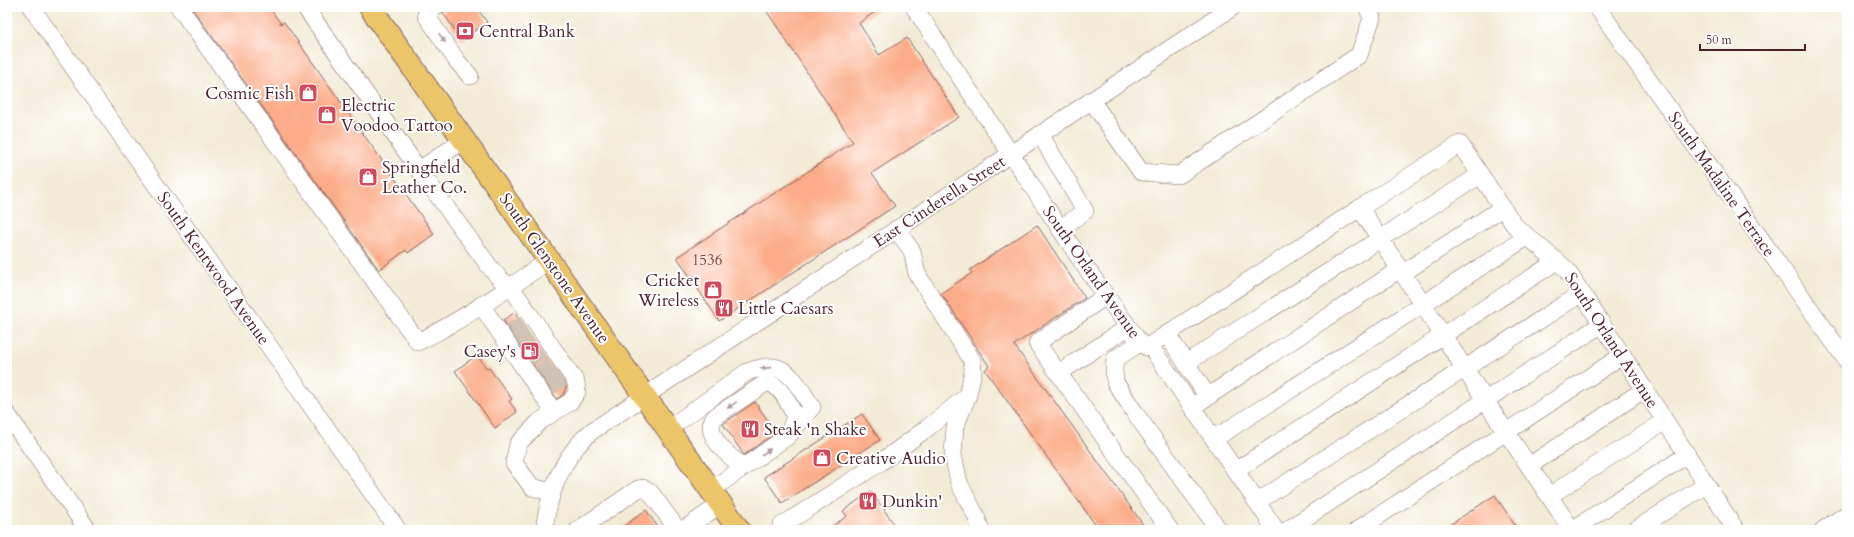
<svg xmlns="http://www.w3.org/2000/svg" width="1854" height="537" font-family="Cardo,serif">
  <style>
    .building { fill: #fcac88 }
    .lines { fill: none; stroke-linecap: round; stroke-linejoin: round }
    .minor-tunnel { stroke: #d0c2b4; stroke-width: 17; stroke-dasharray: 17 8; stroke-linecap: butt }
    .minor-casing { stroke: #856667; stroke-width: 18 }
    .major-casing { stroke: #856667; stroke-width: 24 }
    .minor { stroke: #fff; stroke-width: 17 }
    .major { stroke: #ecc569; stroke-width: 22 }
    .oneway { fill: #ae9aa0 }
    .labels { text-anchor: middle; stroke-width: 4; stroke-linejoin: round; paint-order: stroke }
    .number-label { font-size: 15px; fill: #764242 }
    .poi-label { font-size: 17px; fill: #4a1f2b; stroke: #fff; text-anchor: start }
    .street-label { font-size: 17px; fill: #4a1f2b; stroke: #fff }
  </style>
  <rect width="100%" height="100%" fill="#fff"/>
  <filter id="ink" filterUnits="userSpaceOnUse"><feTurbulence type="fractalNoise" baseFrequency=".025" numOctaves="2"/><feDisplacementMap in="SourceGraphic" scale="8" xChannelSelector="R" yChannelSelector="G"/><feConvolveMatrix kernelMatrix="1 2 1 2 8 2 1 2 1" color-interpolation-filters="sRGB"/></filter>
  <filter id="wash" filterUnits="userSpaceOnUse"><feTurbulence type="fractalNoise" baseFrequency=".012" numOctaves="4" result="noise"/><feDisplacementMap in="SourceGraphic" scale="16" xChannelSelector="R" yChannelSelector="G"/><feGaussianBlur stdDeviation="0.9" result="paint"/><feColorMatrix in="noise" values="0 0 0 0 0 0 0 0 0 0 0 0 0 0 0 0 0 1.4 0 .05"/><feComposite in="paint" operator="in"/></filter>
  <g filter="url(#wash)">
    <rect width="100%" height="100%" fill="#f2ebd6"/>
    <g id="blocks">
      <g class="building">
        <polygon points="191,7 269,7 281,24 284,22 434,234 408,253 406,250 379,270"/>
        <polygon points="445,7 476,7 487,22 462,40 443,13"/>
        <polygon points="764,7 882,7 859,23 879,55 907,38 959,117 872,173 895,206 719,321 677,257 853,142"/>
        <polygon points="1037,225 1085,298 1014,345 1147,530 1099,530 985,370 989,366 941,293 972,273 970,270"/>
        <polygon points="514,313 566,387 563,395 557,399 503,320"/>
        <polygon points="477,355 487,369 489,368 512,399 509,401 517,412 495,428 455,371"/>
        <polygon points="755,402 776,432 744,455 723,424"/>
        <polygon points="862,414 880,440 782,503 764,477"/>
        <polygon points="871,491 898,530 827,530 847,516 843,511"/>
        <polygon points="1495,495 1518,530 1442,530"/>
        <polygon points="646,510 660,530 619,530"/>
      </g>
    </g>
  </g>
  <g filter="url(#ink)">
    <use href="#blocks" fill-opacity="0" stroke="#856667" stroke-width="1"/>
    <g class="lines">
      <g class="minor-tunnel">
        <polyline points="511,332 524,324"/>
        <polyline points="520,346 532,337"/>
        <polyline points="529,359 542,350"/>
        <polyline points="540,374 552,365"/>
        <polyline points="549,387 562,378"/>
      </g>
      <g class="minor-casing">
        <g id="minor">
          <polyline points="31,7 398,530"/>
          <path d="M179,7L418,342C464,319 507,290 549,260"/>
          <polyline points="305,7 419,170 464,140"/>
          <polyline points="435,7 426,15 457,61 470,76"/>
          <polyline points="914,7 1084,265 1140,343 1153,350 1276,530"/>
          <polyline points="1597,7 1847,361"/>
          <polyline points="1091,100 1141,172 1179,175 1359,55 1372,18 1367,7"/>
          <polyline points="1040,134 1085,211 1060,229"/>
          <polyline points="419,170 489,266 500,279 511,287 576,382 577,392 570,402 539,422 518,444 514,463 532,487 552,492"/>
          <polyline points="896,229 912,251 917,274 972,360 973,371 968,395 955,427 953,454 959,483 976,516 981,530"/>
          <polyline points="1403,273 1502,208"/>
          <polyline points="1106,296 1037,343 1170,530"/>
          <polyline points="481,305 554,412"/>
          <polyline points="1167,334 1208,397"/>
          <polyline points="1140,343 1115,359 1114,370 1115,382 1137,416 1219,530"/>
          <polyline points="1147,347 1360,208"/>
          <polyline points="1623,355 1506,432 1360,208 1460,144 1514,225 1566,269 1736,530"/>
          <polyline points="1186,363 1480,175"/>
          <polyline points="1059,373 1128,327"/>
          <polyline points="1192,407 1400,269"/>
          <polyline points="7,414 88,530"/>
          <path d="M668,429L747,372C756,369 765,366 774,367C792,370 803,394 812,407L788,436L711,490"/>
          <polyline points="1214,439 1527,237"/>
          <polyline points="1529,466 1645,389"/>
          <path d="M744,467C731,458 699,433 716,416L767,382C780,385 790,405 795,417L789,432"/>
          <polyline points="1235,471 1557,261"/>
          <polyline points="1549,496 1665,421"/>
          <polyline points="1257,502 1582,293"/>
          <polyline points="781,526 881,462 926,429 966,397"/>
          <path d="M544,530C549,492 562,456 592,431L1233,7"/>
          <polyline points="578,530 638,489 643,488 650,492 678,530"/>
          <polyline points="683,530 721,504"/>
          <polyline points="1287,530 1602,324"/>
          <polyline points="1357,530 1506,432 1572,530"/>
          <polyline points="1572,530 1687,455"/>
          <polyline points="1635,530 1706,485"/>
          <polyline points="1823,530 1847,514"/>
        </g>
      </g>
      <g class="major-casing">
        <polyline id="major" points="370,7 739,530"/>
      </g>
      <use href="#minor" class="minor"/>
      <use href="#major" class="major"/>
    </g>
    <defs><path id="oneway-solid" d="M-6-.8H1V-3.2L6.5 0L1 3.2V.8H-6Z"/></defs>
    <g class="oneway">
      <use href="#oneway-solid" transform="translate(442 38) rotate(56)"/>
      <use href="#oneway-solid" transform="translate(766 368) rotate(174)"/>
      <use href="#oneway-solid" transform="translate(732 405) rotate(146)"/>
      <use href="#oneway-solid" transform="translate(766 452) rotate(-35)"/>
    </g>
  </g>
  <defs>
    <g id="bank-square" transform="scale(1)"><rect x="-9" y="-9" width="18" height="18" rx="4" fill="#d1495b" stroke="#fff"/><path d="M-6-4H6V4H-6ZM0-2.3a2.3 2.3 0 1 0 0 4.6a2.3 2.3 0 1 0 0-4.6Z" fill="#fff"/></g>
    <g id="shop-square" transform="scale(1)"><rect x="-9" y="-9" width="18" height="18" rx="4" fill="#d1495b" stroke="#fff"/><path d="M-5-2.5h2.3a2.7 3.5 0 0 1 5.4 0H5L5.5 6h-11ZM-1.5-2.5h3a1.5 2.3 0 0 0-3 0Z" fill="#fff"/></g>
    <g id="restaurant-square" transform="scale(1)"><rect x="-9" y="-9" width="18" height="18" rx="4" fill="#d1495b" stroke="#fff"/><path d="M-5-6h1v4h1v-4h1v4h1v-4h1v5L-1.5 .5V6h-2V.5L-5-1ZM5-6V6H3V1.5H1.5Q1.5-4 5-6Z" fill="#fff"/></g>
    <g id="fuel-square" transform="scale(1)"><rect x="-9" y="-9" width="18" height="18" rx="4" fill="#d1495b" stroke="#fff"/><path d="M-5.5-6h7V0h2V4h1.3V-2.5L3-4.5l.8-.8L6-3V5H2.5V1h-1V6h-7ZM-4.2-4.7v3.2H.2V-4.7Z" fill="#fff"/></g>
  </defs>
  <g fill-rule="evenodd">
    <use href="#bank-square" x="465" y="31"/>
    <use href="#shop-square" x="308" y="93"/>
    <use href="#shop-square" x="327" y="115"/>
    <use href="#shop-square" x="368" y="177"/>
    <use href="#shop-square" x="713" y="290"/>
    <use href="#restaurant-square" x="724" y="308"/>
    <use href="#fuel-square" x="530" y="351"/>
    <use href="#restaurant-square" x="750" y="429"/>
    <use href="#shop-square" x="822" y="458"/>
    <use href="#restaurant-square" x="868" y="501"/>
  </g>
  <g class="labels">
    <g class="number-label">
      <text x="707" y="265">1536</text>
    </g>
    <g class="poi-label">
      <text x="479" y="37">Central Bank</text>
      <text x="294" y="99" text-anchor="end">Cosmic Fish</text>
      <text x="341" y="111">Electric<tspan x="341" dy="20">Voodoo Tattoo</tspan></text>
      <text x="382" y="173">Springfield<tspan x="382" dy="20">Leather Co.</tspan></text>
      <text x="699" y="286" text-anchor="end">Cricket<tspan x="699" dy="20">Wireless</tspan></text>
      <text x="738" y="314">Little Caesars</text>
      <text x="516" y="357" text-anchor="end">Casey's</text>
      <text x="764" y="435">Steak 'n Shake</text>
      <text x="836" y="464">Creative Audio</text>
      <text x="882" y="507">Dunkin'</text>
    </g>
    <g class="street-label">
      <text transform="translate(1722 184) rotate(55)" y="6">South Madaline Terrace</text>
      <text transform="translate(939 201) rotate(-33)" y="6">East Cinderella Street</text>
      <text transform="translate(214 268) rotate(55)" y="6">South Kentwood Avenue</text>
      <text transform="translate(555 268) rotate(55)" y="6">South Glenstone Avenue</text>
      <text transform="translate(1092 272) rotate(55)" y="6">South Orland Avenue</text>
      <text transform="translate(1612 340) rotate(57)" y="6">South Orland Avenue</text>
    </g>
  </g>
  <rect width="1854" height="537" fill="none" stroke="#fff" stroke-width="24"/>
  <path d="M1700 44v6h105v-6" fill="none" stroke="#4a1f2b" stroke-width="2"/>
  <text x="1706" y="44" font-size="12" fill="#4a1f2b" stroke="#ffffff" stroke-width="3" paint-order="stroke">50 m</text>
</svg>
